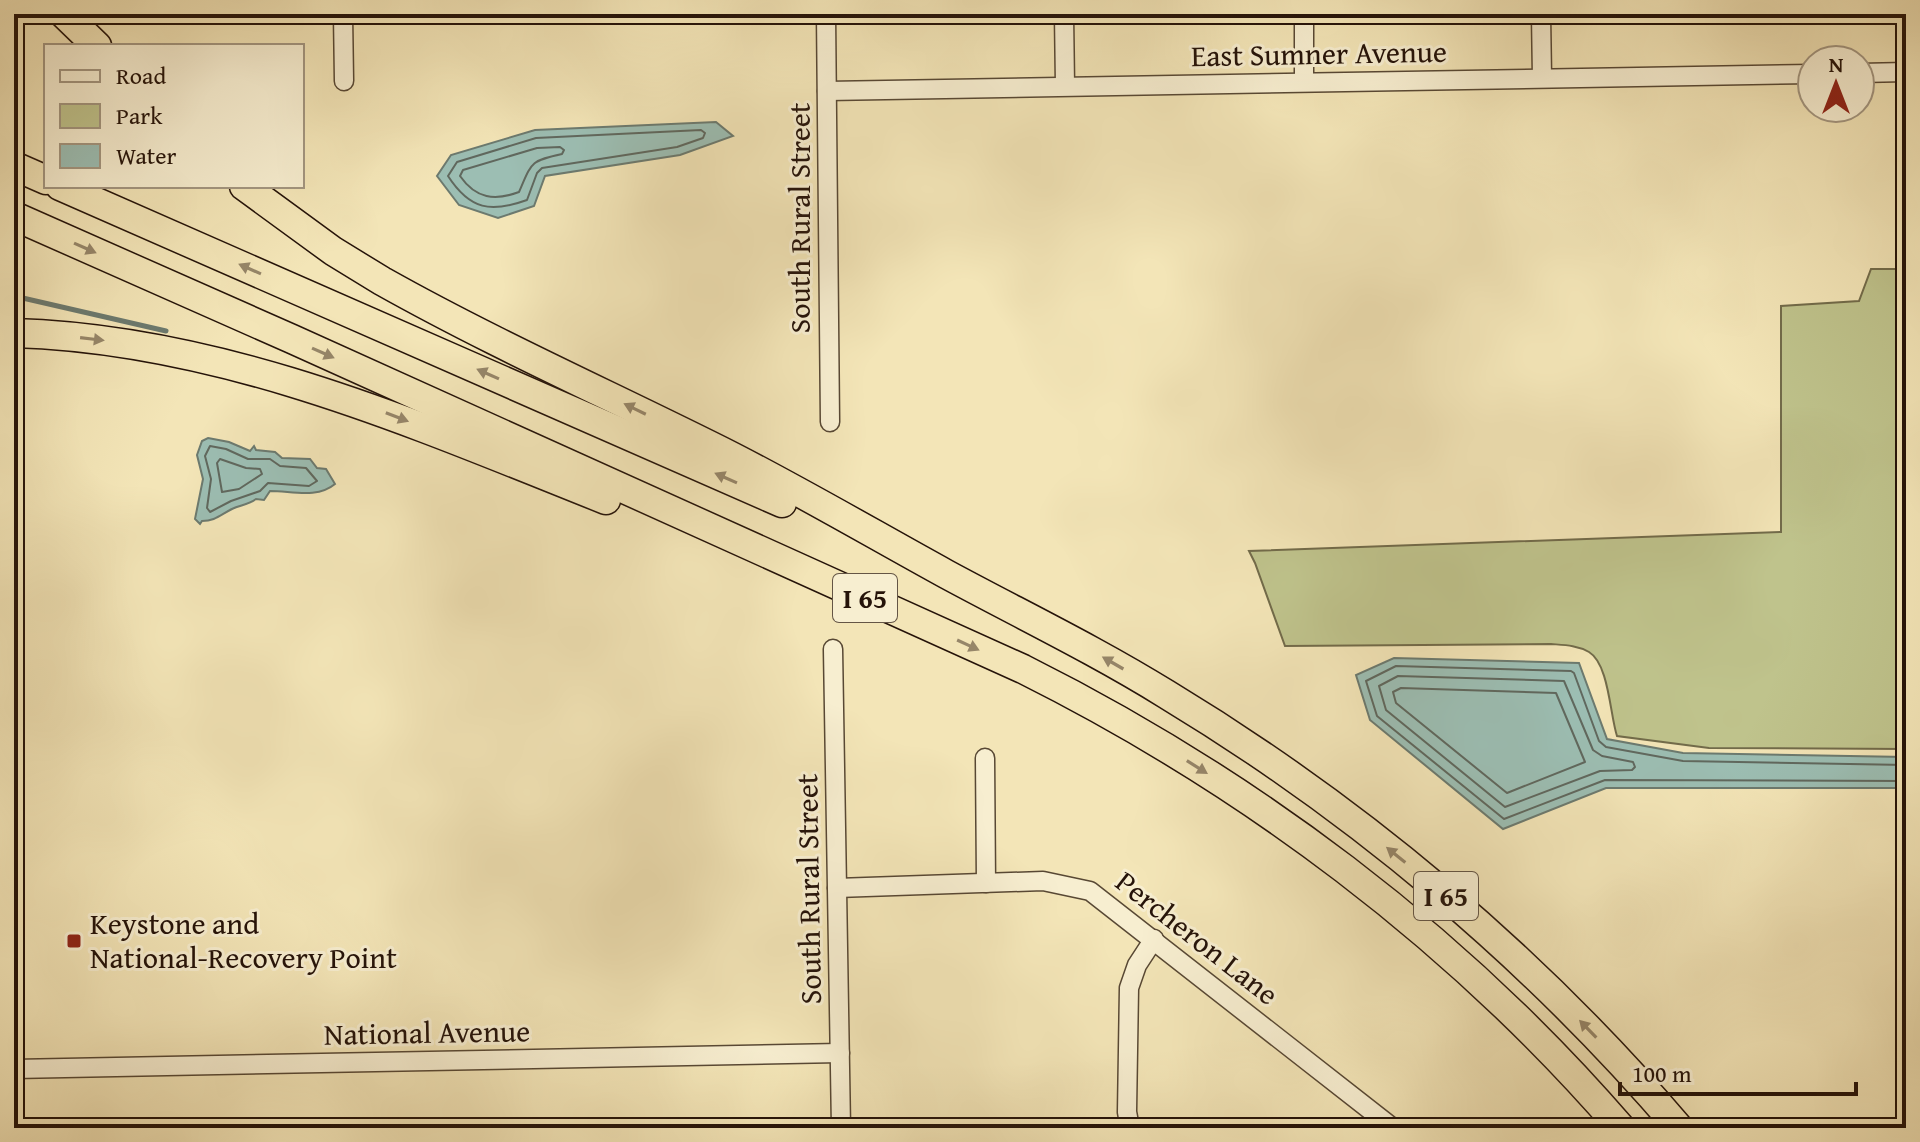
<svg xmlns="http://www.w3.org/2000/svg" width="1920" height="1142" font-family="'Gentium Book Plus',serif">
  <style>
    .green { fill: #bfc38c; stroke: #726b4a; stroke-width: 2 }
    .water { fill: #9cbeb3; stroke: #6c7a6f; stroke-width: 2 }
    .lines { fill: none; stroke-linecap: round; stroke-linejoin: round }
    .shore { stroke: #60685e; stroke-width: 2 }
    .stream { stroke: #6c7a6f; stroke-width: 5 }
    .minor-casing { stroke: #584834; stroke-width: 21 }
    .highway-casing { stroke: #251309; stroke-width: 31 }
    .minor { stroke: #f7eed0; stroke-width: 18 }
    .highway { stroke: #f3e5b7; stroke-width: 28 }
    .oneway { fill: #968669 }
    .poi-dot { fill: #8f2418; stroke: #f7eed0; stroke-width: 3 }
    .labels { text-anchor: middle; stroke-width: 6; stroke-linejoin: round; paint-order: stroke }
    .shield { fill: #f7eed0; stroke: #645545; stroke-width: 2 }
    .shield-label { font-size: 28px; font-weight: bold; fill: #251309 }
    .street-label { font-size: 30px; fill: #251309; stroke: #f7eed0 }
    .poi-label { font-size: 30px; fill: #251309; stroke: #f7eed0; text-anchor: start }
  </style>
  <rect width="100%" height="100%" fill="#f3e5b7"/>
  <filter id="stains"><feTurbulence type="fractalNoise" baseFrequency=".0025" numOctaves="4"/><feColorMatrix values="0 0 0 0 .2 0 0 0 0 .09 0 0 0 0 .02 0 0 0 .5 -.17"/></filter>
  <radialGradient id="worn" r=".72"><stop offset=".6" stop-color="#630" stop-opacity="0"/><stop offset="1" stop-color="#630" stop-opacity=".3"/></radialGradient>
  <path class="green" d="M1871,269H1906V749L1709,748L1617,736C1610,715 1609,664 1589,652C1577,645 1563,645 1551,644L1285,646L1255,563L1249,551L1781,532V306L1859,301Z"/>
  <g class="water">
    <polygon points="716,122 733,136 680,155 545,176 534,206 498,218 459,205 437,176 451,155 535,130"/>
    <path d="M208,438L229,442L250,451L254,446L256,450L275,452L282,458L310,459L317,468L326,469L335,484C317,499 292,491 270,491L264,500L256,499C248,505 240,505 232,509C220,515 215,521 202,521L200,524L195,519L203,479L197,455L202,441Z"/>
    <polygon points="1394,658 1579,663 1607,739 1683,753 1906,757 1906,788 1606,788 1503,829 1370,720 1356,675"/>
  </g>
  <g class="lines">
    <g class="shore">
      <path d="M701,130L705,133L703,138L677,147L542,168L537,173L527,200C491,213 470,210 448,176L457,162L536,138Z"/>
      <path d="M560,147L564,150L562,154C530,161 532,162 519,192C495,201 476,199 460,176L463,170L537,148Z"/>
      <polygon points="210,446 226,449 248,459 270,459 280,466 306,468 317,481 309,486 268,483 260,491 231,501 210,512 207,508 211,479 205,456"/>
      <polygon points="220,459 246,468 260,469 262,474 239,489 222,492 217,463"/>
      <polygon points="1398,676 1564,681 1593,750 1602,756 1633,762 1635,767 1632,770 1600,771 1505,807 1386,710 1379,686"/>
      <polygon points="1401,688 1556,693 1585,762 1507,793 1396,703 1393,692"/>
      <polyline points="1906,765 1683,761 1606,747 1599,741 1574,673 1571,671 1396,666 1366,681 1377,716 1504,819 1605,780 1906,781"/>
    </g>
    <polyline class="stream" points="14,296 166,331"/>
    <g class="minor-casing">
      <g id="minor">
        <polyline points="343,14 344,81"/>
        <polyline points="826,14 830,422"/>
        <polyline points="1064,14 1065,86"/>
        <polyline points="1304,14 1304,82"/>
        <polyline points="1541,14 1542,78"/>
        <polyline points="1860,73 1906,72"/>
        <polyline points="827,91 1812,74"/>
        <polyline points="833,649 841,1128"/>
        <polyline points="985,758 986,883"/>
        <polyline points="837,888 1043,881 1090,891 1393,1128"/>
        <polyline points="14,1069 840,1053"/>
        <polyline points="1130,1128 1127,1112 1129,988 1137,965 1154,939"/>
      </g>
    </g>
    <g class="highway-casing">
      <g id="highway">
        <polyline points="64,14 97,46"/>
        <polyline points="14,166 46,180"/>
        <polyline points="60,186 782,503"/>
        <path d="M244,186L333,251L382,281C496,345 616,398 733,457C805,494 875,535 946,574C1020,614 1095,650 1166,694C1358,810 1533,957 1679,1128"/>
        <path d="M14,216L292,339L1023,669C1249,782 1456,937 1621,1128"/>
        <path d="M14,333C223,339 415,424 606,500"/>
      </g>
    </g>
    <use href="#minor" class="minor"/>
    <use href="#highway" class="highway"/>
  </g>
  <defs><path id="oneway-solid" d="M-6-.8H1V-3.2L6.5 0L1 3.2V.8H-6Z" transform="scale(2)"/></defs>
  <g class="oneway">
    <use href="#oneway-solid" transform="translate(85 248) rotate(24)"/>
    <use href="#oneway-solid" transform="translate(250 269) rotate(-156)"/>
    <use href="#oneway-solid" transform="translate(92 339) rotate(7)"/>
    <use href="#oneway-solid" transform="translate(323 353) rotate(24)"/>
    <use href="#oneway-solid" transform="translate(488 374) rotate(-156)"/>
    <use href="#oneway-solid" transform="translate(635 409) rotate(-154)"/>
    <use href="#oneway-solid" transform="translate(397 417) rotate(21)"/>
    <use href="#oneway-solid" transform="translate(726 478) rotate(-156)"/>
    <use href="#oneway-solid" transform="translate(968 645) rotate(25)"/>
    <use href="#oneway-solid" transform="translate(1113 663) rotate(-150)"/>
    <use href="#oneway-solid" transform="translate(1197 767) rotate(32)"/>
    <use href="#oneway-solid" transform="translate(1396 855) rotate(-141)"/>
    <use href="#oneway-solid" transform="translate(1588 1029) rotate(-134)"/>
  </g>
  <rect class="poi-dot" x="66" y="933" width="16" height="16" rx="4"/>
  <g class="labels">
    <g class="shield">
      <rect x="833" y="574" width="64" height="48" rx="6"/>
      <rect x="1414" y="872" width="64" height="48" rx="6"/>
    </g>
    <g class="shield-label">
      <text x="865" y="608">I 65</text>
      <text x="1446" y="906">I 65</text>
    </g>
    <g class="street-label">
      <text transform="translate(1319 54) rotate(-1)" y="10">East Sumner Avenue</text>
      <text transform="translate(800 218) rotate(-90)" y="10">South Rural Street</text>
      <text transform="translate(809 889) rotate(-91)" y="10">South Rural Street</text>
      <text transform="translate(1197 938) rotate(38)" y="10">Percheron Lane</text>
      <text transform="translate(427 1033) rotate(-1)" y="10">National Avenue</text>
    </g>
    <g class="poi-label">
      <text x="90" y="934">Keystone and<tspan x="90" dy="34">National-Recovery Point</tspan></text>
    </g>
  </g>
  <rect width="1920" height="1142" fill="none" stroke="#f3e5b7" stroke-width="48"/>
  <rect x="16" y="16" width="1888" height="1110" fill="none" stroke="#251309" stroke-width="4"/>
  <rect x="24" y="24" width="1872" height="1094" fill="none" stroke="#251309" stroke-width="2"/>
  <rect x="44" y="44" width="260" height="144" fill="#f7eed0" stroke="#a39680" stroke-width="2"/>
  <rect x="60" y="70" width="40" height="12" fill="#f7eed0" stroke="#a39680" stroke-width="2"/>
  <text x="116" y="84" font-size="24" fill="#251309">Road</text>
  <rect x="60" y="104" width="40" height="24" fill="#bfc38c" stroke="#a39680" stroke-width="2"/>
  <text x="116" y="124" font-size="24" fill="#251309">Park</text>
  <rect x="60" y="144" width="40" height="24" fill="#9cbeb3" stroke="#a39680" stroke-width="2"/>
  <text x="116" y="164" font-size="24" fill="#251309">Water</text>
  <g transform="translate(1836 84)"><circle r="38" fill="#f7eed0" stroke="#a39680" stroke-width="2"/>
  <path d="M0-6L14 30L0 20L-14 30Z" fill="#8f2418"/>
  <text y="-12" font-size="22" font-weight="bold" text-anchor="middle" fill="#251309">N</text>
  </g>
  <path d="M1620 1082v12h236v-12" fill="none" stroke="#251309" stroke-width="4"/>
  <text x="1632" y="1082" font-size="24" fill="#251309" stroke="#f7eed0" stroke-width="6" paint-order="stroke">100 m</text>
  <rect width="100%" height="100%" filter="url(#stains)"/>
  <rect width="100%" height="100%" fill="url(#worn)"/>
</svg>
